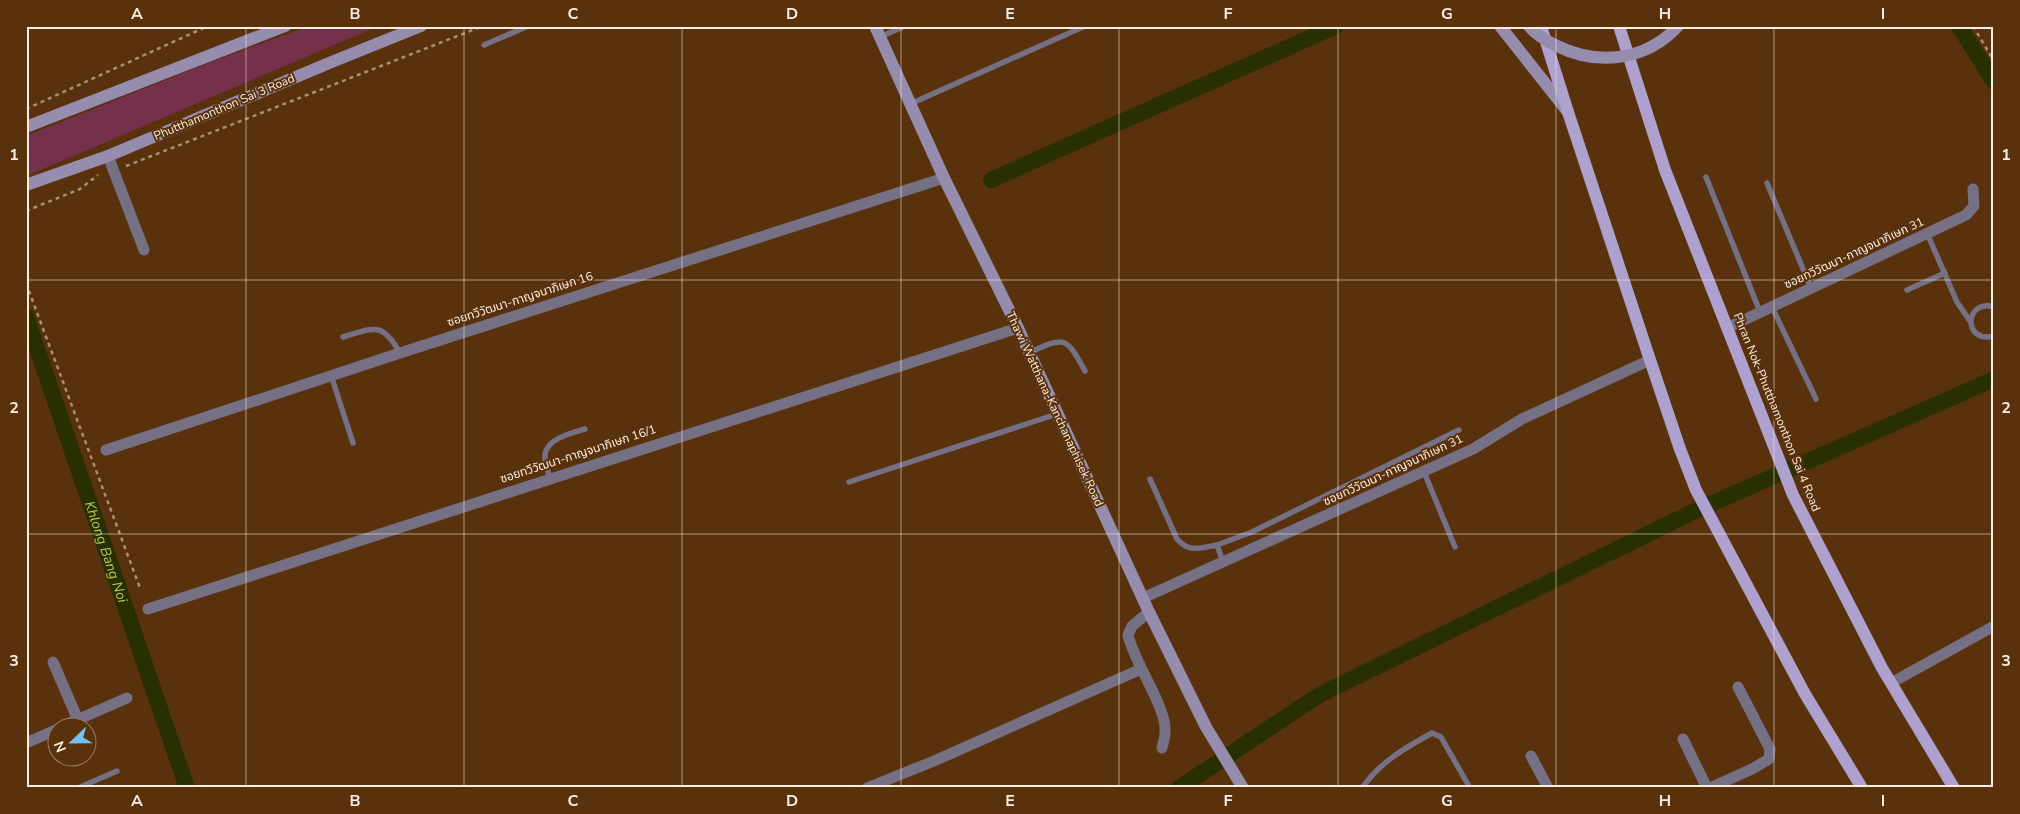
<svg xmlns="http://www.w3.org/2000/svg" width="2020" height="814" font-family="'Nunito Sans','Noto Sans Thai',sans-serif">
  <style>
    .green { fill: #75304b }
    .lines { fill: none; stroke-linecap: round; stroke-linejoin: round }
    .canal { stroke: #282f00; stroke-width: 16 }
    .path { stroke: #ab8f77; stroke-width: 2.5; stroke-dasharray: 4 4; stroke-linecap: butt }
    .lane { stroke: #767085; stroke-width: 5.5 }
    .street { stroke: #767085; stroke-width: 11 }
    .secondary { stroke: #968cae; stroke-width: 12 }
    .primary { stroke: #aea1cd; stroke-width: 12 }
    .secondary-bridge { stroke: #968cae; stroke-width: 12 }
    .grid { fill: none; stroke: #fcede1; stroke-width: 1; stroke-opacity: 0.55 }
    .labels { text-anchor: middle; stroke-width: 4; stroke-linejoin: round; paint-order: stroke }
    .street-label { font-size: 12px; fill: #fcede1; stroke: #59310d }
    .water-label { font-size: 14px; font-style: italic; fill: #b6ca56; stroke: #59310d }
    .neatline { fill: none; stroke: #fcede1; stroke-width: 2 }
    .grid-label { font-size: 16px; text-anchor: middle; font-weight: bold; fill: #fcede1 }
  </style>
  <rect width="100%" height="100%" fill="#59310d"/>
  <polygon class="green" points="309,26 379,26 26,176 26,136 206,64"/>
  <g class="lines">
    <g class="canal">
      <polyline points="1959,26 1994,82"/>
      <polyline points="991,180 1336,26"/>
      <path id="s1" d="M26,316L187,788"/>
      <polyline points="1179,788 1321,694 1693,512 1994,379"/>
    </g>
    <g class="path">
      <polyline points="1973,26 1994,61"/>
      <polyline points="26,109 208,26"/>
      <polyline points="126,166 483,26"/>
      <polyline points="26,211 80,189 98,175"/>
      <polyline points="26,283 140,588"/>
    </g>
    <g class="lane">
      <polyline points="880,37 905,26"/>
      <polyline points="484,45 528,26"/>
      <polyline points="910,104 1085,26"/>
      <polyline points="1706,177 1760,312"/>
      <polyline points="1767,183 1811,288"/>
      <polyline points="1927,233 1957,302 1970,321"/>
      <polyline points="1907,290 1945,273"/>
      <polyline points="1772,307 1816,399"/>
      <path d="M1994,307C1965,298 1962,344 1994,336"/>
      <path d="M343,337C374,328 382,321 400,353"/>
      <path d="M1029,353C1065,336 1066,336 1085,371"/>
      <polyline points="331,375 353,443"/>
      <polyline points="1424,472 1455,547"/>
      <path d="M550,478C548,471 544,461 545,454C548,438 572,433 585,429"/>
      <path d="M1150,479L1177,539C1189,553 1200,548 1217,545"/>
      <polyline points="849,482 1057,414"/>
      <polyline points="1223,562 1217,545 1252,532 1459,430"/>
      <polyline points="78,788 117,771"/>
      <path d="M1362,788C1380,762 1405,748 1432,733L1441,737L1470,788"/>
    </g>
    <g class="street">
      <polyline points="108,156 144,250"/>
      <polyline points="1727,328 1966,215 1974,206 1973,189"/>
      <polyline points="106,450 400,353 944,178"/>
      <polyline points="1143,598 1473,449 1522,419 1650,360"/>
      <polyline points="148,609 1018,328"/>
      <path d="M1149,612L1132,626L1128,635C1134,663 1168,709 1165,733C1165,738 1163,743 1162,748"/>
      <polyline points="53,662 78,720"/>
      <polyline points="1891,683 1994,626"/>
      <polyline points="63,726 127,698"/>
      <polyline points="1683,739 1707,788"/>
      <polyline points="26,743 58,729"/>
      <polyline points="1531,756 1548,788"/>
      <polyline points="867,788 934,761 1141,669"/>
      <polyline points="1710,788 1752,769 1769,759 1770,749 1738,687"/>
    </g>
    <g class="secondary">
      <polyline points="875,26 944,178 1018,328 1149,612 1206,727 1243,788"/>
      <polyline points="1500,26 1568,112"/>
      <polyline points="26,127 285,26"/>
      <polyline points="26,185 108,156 334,61 421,26"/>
    </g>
    <g class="primary">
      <polyline points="1541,26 1568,112 1650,360 1680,449 1696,490 1805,694 1862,788"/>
      <polyline points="1619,26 1665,170 1793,495 1882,668 1954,788"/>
    </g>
    <path class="secondary-bridge" d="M1529,26C1537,36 1546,40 1557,46C1598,66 1646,61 1678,26"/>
  </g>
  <path class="grid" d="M246,26V788M464,26V788M682,26V788M901,26V788M1119,26V788M1338,26V788M1556,26V788M1774,26V788M26,280H1994M26,534H1994"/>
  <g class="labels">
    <g class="street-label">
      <text transform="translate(224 107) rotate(-23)" y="4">Phutthamonthon Sai 3 Road</text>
      <text transform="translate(1854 253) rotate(-25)" y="4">ซอยทวีวัฒนา-กาญจนาภิเษก 31</text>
      <text transform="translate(520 299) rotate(-18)" y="4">ซอยทวีวัฒนา-กาญจนาภิเษก 16</text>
      <text transform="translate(1055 409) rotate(65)" y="4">Thawi Watthana-Kanchanaphisek Road</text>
      <text transform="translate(1777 412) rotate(68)" y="4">Phran Nok-Phutthamonthon Sai 4 Road</text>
      <text transform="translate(578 454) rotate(-18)" y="4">ซอยทวีวัฒนา-กาญจนาภิเษก 16/1</text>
      <text transform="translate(1393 470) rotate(-25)" y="4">ซอยทวีวัฒนา-กาญจนาภิเษก 31</text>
    </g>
    <g class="water-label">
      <text dy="5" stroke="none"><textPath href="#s1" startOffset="249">Khlong Bang Noi</textPath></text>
    </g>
  </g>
  <rect width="2020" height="814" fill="none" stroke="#59310d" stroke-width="55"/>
  <g transform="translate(72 742) rotate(248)"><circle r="24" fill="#59310d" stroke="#9a7c62"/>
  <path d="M0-4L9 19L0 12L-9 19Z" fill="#71c1f5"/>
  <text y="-8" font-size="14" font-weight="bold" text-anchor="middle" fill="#fcede1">N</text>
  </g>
  <rect x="28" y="28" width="1964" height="758" class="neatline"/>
  <g class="grid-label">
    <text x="137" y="19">A</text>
    <text x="355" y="19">B</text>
    <text x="573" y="19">C</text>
    <text x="792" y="19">D</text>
    <text x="1010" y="19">E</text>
    <text x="1228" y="19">F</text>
    <text x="1447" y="19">G</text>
    <text x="1665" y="19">H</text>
    <text x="1883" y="19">I</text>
    <text x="14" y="160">1</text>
    <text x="2006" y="160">1</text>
    <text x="14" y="413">2</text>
    <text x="2006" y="413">2</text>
    <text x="14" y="666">3</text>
    <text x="2006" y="666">3</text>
    <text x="137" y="806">A</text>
    <text x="355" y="806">B</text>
    <text x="573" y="806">C</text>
    <text x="792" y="806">D</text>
    <text x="1010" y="806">E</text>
    <text x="1228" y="806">F</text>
    <text x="1447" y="806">G</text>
    <text x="1665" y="806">H</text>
    <text x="1883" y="806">I</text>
  </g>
</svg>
